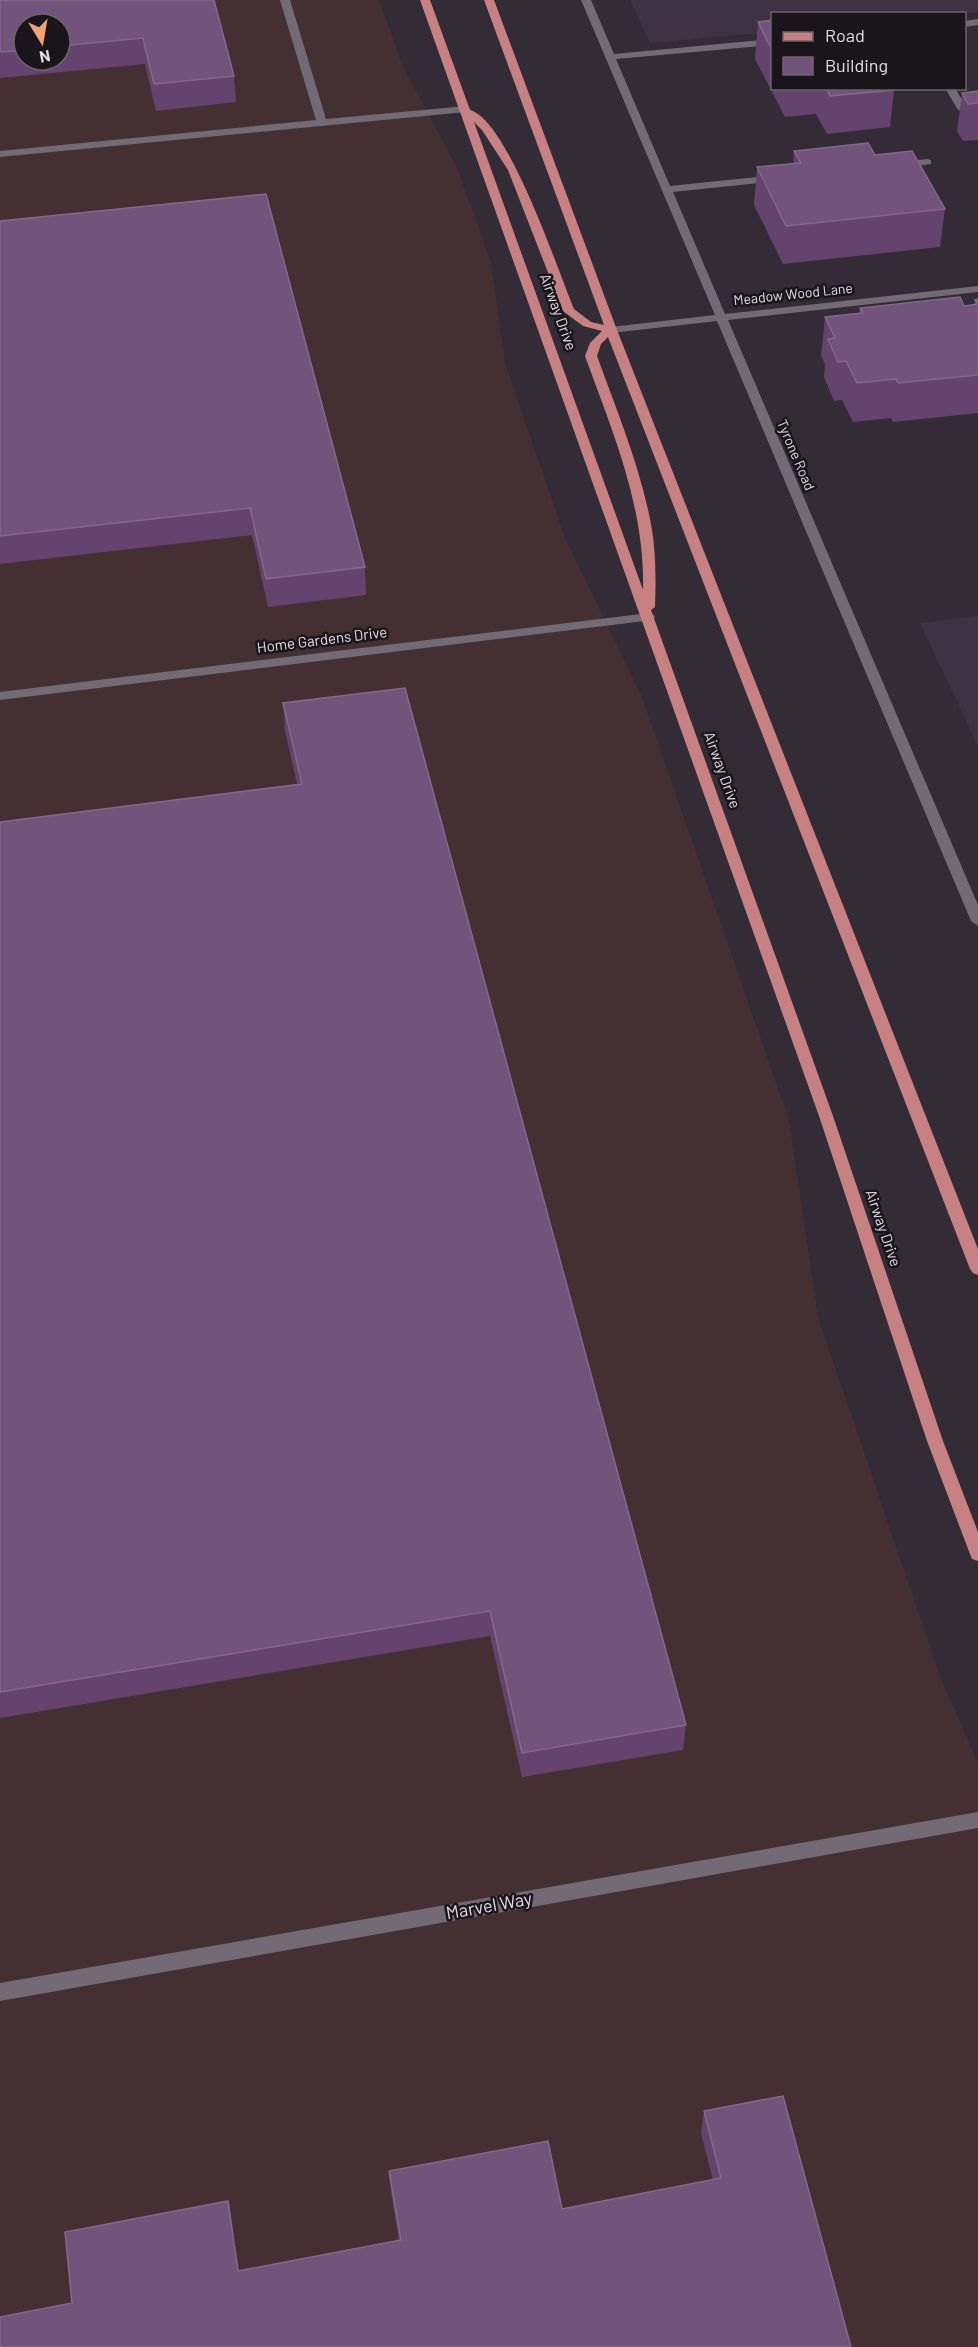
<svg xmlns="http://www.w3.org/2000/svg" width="978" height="2347" font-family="Barlow,sans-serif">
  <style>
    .built { fill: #3e3342 }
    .industrial { fill: #443033; fill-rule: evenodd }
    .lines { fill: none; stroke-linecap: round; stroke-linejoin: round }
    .minor { fill: #726a75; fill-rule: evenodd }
    .major { fill: #c78183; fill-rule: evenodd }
    .wall { fill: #64436f; fill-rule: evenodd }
    .shaded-wall { fill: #4b3252 }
    .building { fill: #72537b; stroke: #84698c; stroke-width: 1.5 }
    .labels { text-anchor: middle; stroke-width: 5; stroke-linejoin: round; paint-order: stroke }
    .far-street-label { font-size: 14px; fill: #e2dde3; stroke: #19151a }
    .street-label { font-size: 15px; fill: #e2dde3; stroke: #19151a }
    .near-street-label { font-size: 18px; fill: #e2dde3; stroke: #19151a }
  </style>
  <rect width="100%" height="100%" fill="#332b35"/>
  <g class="built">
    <polygon points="630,0 978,0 978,13 772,14 772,32 650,43"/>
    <polygon points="978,616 978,746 920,623"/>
  </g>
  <path class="industrial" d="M0,0H379L403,67L456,165L491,262L505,363L565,538L642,697L789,1120L818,1317L940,1676L978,1763V2347H0ZM24,24H60V60H24Z"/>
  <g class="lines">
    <g class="minor">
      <polygon points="280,0 290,0 326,119 466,106 471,109 466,112 0,157 0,151 316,120"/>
      <polygon points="581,0 591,0 614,54 772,39 772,45 616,59 670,186 777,175 782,178 777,181 673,192 725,314 978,286 978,292 728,320 978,905 978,926 971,921 717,321 611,333 605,330 611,327 715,315"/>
      <polygon points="978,19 978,25 964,27 964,21"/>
      <polygon points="945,88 955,88 965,105 978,104 978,110 958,110"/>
      <polygon points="927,159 931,160 931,164 900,168 895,165 900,162"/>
      <polygon points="649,613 653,614 655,617 653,620 0,700 0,692"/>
      <polygon points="978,1812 978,1828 0,2001 0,1983"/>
    </g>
    <path class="major" d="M420,0H430L470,110C508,120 558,271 574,309L591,322L604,325L484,0H494L617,330L978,1249V1275L973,1273L970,1269L608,337L601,344L597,356C617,411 640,466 651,524C656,551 656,579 655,607L651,610L833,1116L943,1441L978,1532V1561L972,1559L970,1554L927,1441L819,1116ZM474,122L482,130L508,170L563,311L583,326L602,331L590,343L585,356C613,433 645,507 643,590Z"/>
  </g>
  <g class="wall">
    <path d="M0,0H214L234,76L236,102L156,111L145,64L0,78ZM24,24H60V60H24Z"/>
    <polygon points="772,20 772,88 894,88 894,90 890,127 827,134 816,114 785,117 755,59 758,22"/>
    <polygon points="978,91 978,140 963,141 957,131 962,93"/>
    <polygon points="794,151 875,155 945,209 940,247 783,264 754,205 757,167 793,164"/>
    <polygon points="0,221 365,567 366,595 268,607 252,535 0,564"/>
    <polygon points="978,299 978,413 893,422 891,418 853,422 842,400 834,401 824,377 825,364 821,356 825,317 859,313 860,308 964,306 974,305 975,300"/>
    <polygon points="283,703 686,1725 683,1750 522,1777 490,1636 0,1718 0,822 297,784 285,731"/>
    <polygon points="704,2111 851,2347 72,2303 228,2201 239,2271 399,2241 391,2192 389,2171 562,2209 713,2180 701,2133"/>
  </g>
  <polygon class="shaded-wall" points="228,2201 232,2221 241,2291 238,2271"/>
  <g class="building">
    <polygon points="0,0 214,0 234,76 154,84 143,38 60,46 60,24 24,24 24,50 0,52"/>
    <polygon points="772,20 772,50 758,22"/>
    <polygon points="826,88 894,88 894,90 830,96"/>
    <polygon points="978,91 978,103 968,104 962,93"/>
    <polygon points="868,143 875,155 912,151 945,209 786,226 757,167 801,163 794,151"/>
    <polygon points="266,194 365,567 266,579 250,508 0,536 0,221"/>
    <polygon points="960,297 964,306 978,304 975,300 978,299 978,375 898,383 896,379 857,383 846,361 838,362 828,339 835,338 825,317 863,313 860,308"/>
    <polygon points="405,688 686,1725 522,1753 490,1611 0,1692 0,822 302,784 283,703"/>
    <polygon points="783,2096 851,2347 0,2347 0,2317 72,2303 65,2232 228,2201 238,2271 401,2240 389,2171 548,2141 562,2209 721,2178 704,2111"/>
  </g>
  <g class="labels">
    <g class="far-street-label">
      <text transform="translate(793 294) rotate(-6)" y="5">Meadow Wood Lane</text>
      <text transform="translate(796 455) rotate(67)" y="5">Tyrone Road</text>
    </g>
    <g class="street-label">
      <text transform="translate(558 312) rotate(70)" y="5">Airway Drive</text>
      <text transform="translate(322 640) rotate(-7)" y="5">Home Gardens Drive</text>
      <text transform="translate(722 770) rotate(70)" y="5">Airway Drive</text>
      <text transform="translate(883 1228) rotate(71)" y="5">Airway Drive</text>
    </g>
    <g class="near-street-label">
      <text transform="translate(489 1906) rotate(-10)" y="6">Marvel Way</text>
    </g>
  </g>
  <rect x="771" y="12" width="195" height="78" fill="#19151a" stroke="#69656a" stroke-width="1.5"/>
  <rect x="783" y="32" width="30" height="9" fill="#c78183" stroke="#69656a" stroke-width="1.5"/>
  <text x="825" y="42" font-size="18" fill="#e2dde3">Road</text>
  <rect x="783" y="57" width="30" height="18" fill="#72537b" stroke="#69656a" stroke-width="1.5"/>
  <text x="825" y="72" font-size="18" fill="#e2dde3">Building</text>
  <g transform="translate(42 42) rotate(169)"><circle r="28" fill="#19151a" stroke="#69656a" stroke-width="1.5"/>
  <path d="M0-4.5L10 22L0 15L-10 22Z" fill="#efa377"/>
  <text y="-9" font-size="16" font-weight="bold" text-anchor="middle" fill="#e2dde3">N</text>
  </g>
</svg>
